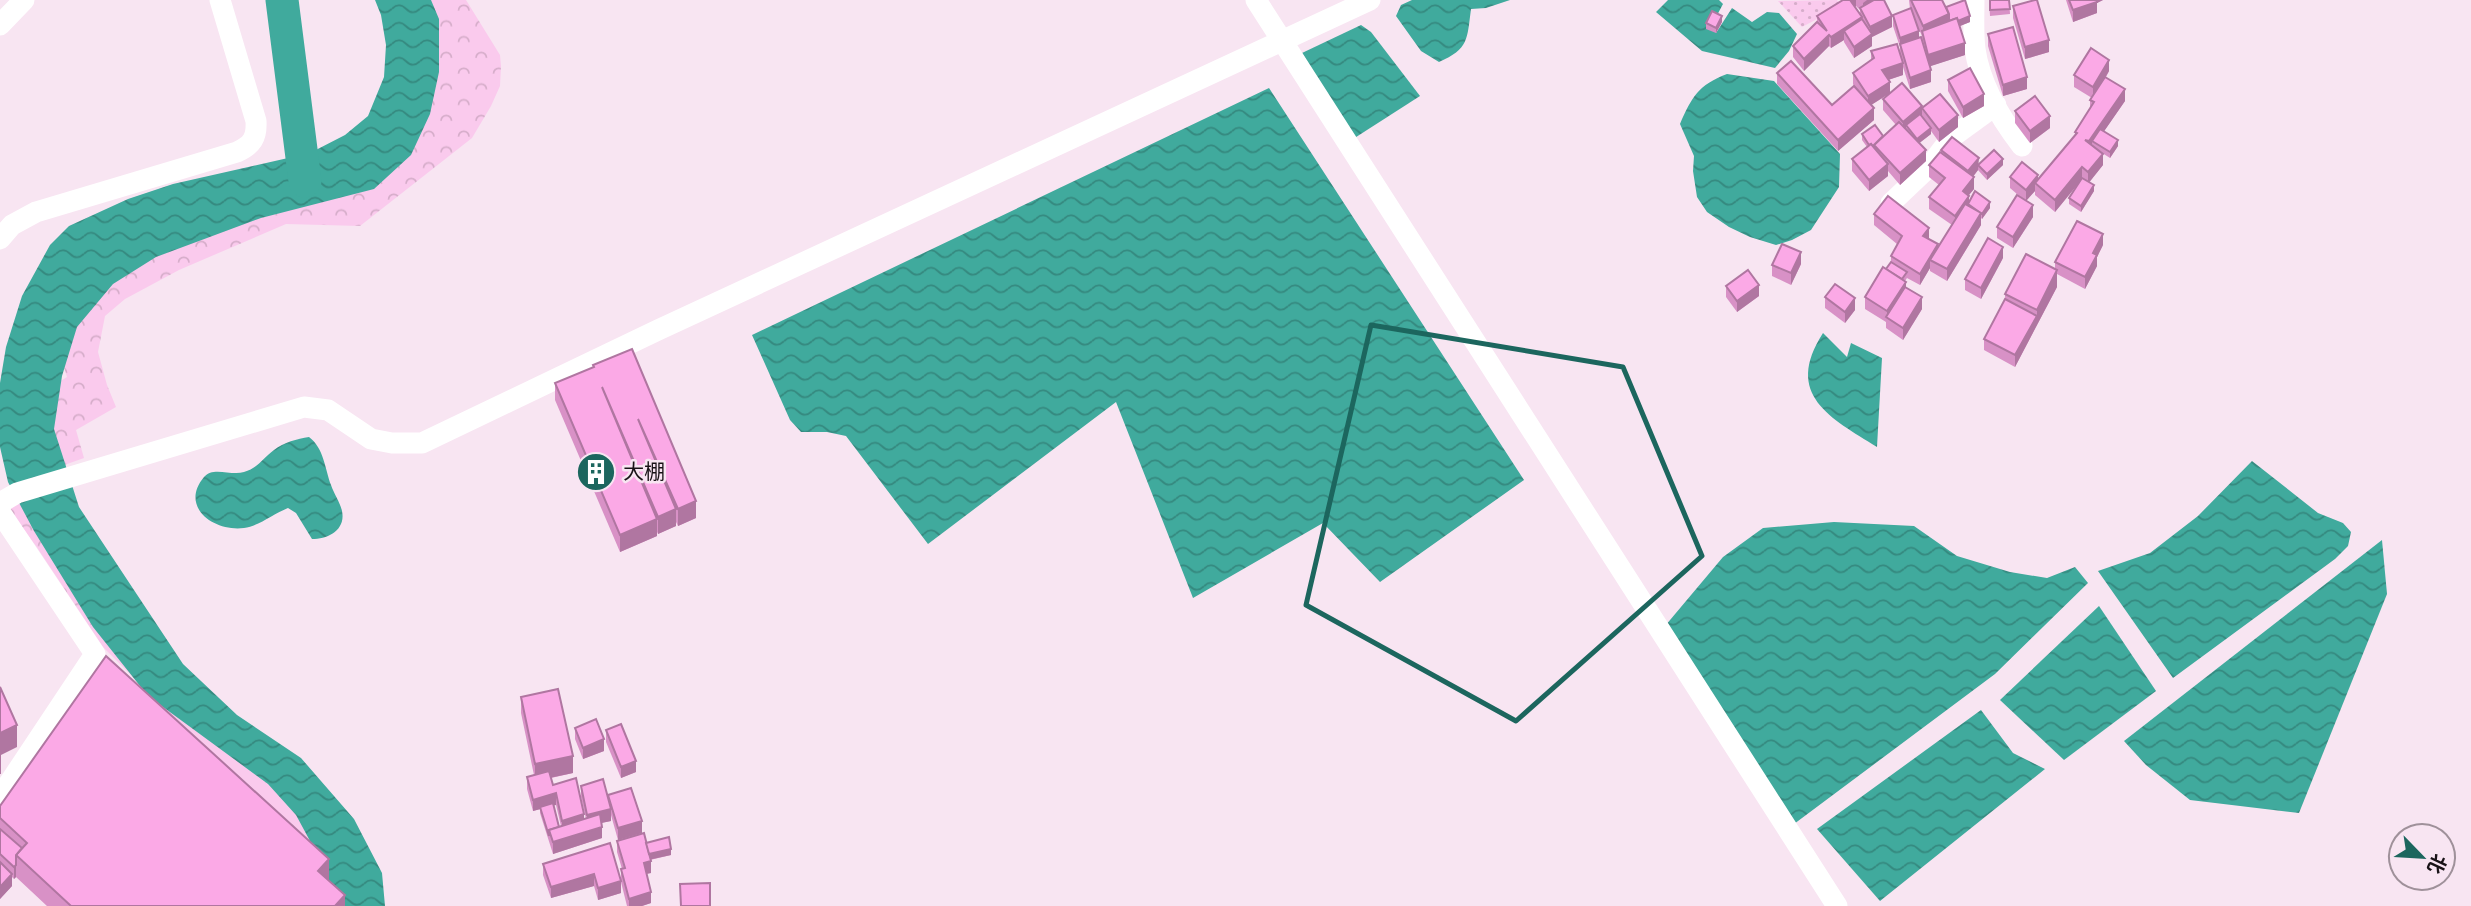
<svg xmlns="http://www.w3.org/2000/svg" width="2471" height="906" font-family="Raleway,'Noto Sans SC',sans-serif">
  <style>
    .grass { fill: url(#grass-dots) }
    .forest { fill: url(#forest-crowns) }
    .water { fill: url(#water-waves) }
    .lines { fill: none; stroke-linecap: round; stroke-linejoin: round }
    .river { stroke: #40aa9d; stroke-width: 33 }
    .street { stroke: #fff; stroke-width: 21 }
    .wall { fill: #d891c6; fill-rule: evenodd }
    .shaded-wall { fill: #b076a1 }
    .building { fill: #fba9e6; stroke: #b076a1; stroke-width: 2 }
    .marked { fill: none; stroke: #1c665e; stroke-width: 5; stroke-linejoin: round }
    .labels { text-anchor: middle; stroke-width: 5; stroke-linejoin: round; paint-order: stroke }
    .poi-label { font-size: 21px; fill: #191317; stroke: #f8e5f2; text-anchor: start }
  </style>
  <defs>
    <pattern id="grass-dots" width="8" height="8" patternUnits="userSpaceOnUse" patternTransform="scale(1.75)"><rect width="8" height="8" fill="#facaed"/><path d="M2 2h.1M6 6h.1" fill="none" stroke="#d6adca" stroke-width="1.8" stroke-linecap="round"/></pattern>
    <pattern id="forest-crowns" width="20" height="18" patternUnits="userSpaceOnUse" patternTransform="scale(1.75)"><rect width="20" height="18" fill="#facaed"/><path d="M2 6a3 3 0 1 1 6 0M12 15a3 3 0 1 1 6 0" fill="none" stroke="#d6adca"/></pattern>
    <pattern id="water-waves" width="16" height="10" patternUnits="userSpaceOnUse" patternTransform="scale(1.75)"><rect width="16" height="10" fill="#40aa9d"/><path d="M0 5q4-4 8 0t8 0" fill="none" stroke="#35897f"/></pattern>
  </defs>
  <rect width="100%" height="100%" fill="#f8e5f2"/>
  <polygon class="grass" points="1837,0 1842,6 1802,27 1778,1"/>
  <g class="forest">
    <polygon points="427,0 466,0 500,55 501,66 500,86 491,106 472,138 360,226 286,224 179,270 125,299 105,316 98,352 107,385 116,407 76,430 84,458 42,473 46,390 67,377 51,326 103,260 365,178"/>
    <polygon points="19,497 290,794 327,871 103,647 36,546 7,507"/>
  </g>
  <g class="water">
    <polygon points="375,0 431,0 439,19 439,72 430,114 411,155 374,189 261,218 156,257 113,284 77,327 62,376 54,429 79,507 183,664 237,715 301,758 354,819 382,873 385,906 332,906 323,865 296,815 268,784 148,696 93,627 34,531 8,482 0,447 0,383 6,347 22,296 50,245 69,226 128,199 173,184 310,153 345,135 368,116 384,77 386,45 381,15"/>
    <path d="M1412,0H1510L1486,8L1471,9C1467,39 1469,49 1439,62L1421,51L1396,16L1401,5Z"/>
    <polygon points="1668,0 1719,0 1723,4 1715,19 1716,33 1732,8 1752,22 1767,12 1779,13 1797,34 1789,51 1775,68 1702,51 1656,12"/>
    <polygon points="1361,25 1371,32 1420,96 1353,139 1302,53"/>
    <path d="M1727,74L1774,81L1840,154L1839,187L1811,230L1792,240L1776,245L1750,237L1729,227L1707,212L1697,197L1693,171L1694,156L1680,124C1692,97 1698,85 1727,74Z"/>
    <polygon points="1269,88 1524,480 1380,582 1323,523 1193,598 1116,402 928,544 846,436 827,432 801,432 790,420 752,335"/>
    <path d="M1823,333L1847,357L1851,343L1882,358L1877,447C1831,418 1783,395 1823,333Z"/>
    <path d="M309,437C324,448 325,469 331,485C334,494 340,502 342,511C346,530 328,539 312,539L296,513L288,508C273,514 259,526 244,528C214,532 179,507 204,477C213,466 231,476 244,472C258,468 263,458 274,450C284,442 297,439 309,437Z"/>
    <polygon points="2252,461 2318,513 2343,523 2351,532 2348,546 2335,559 2173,678 2098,571 2150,553 2198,516"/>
    <polygon points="1834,522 1914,526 1957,556 2010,572 2047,578 2075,567 2088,583 1995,674 1794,824 1665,626 1723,557 1763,528"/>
    <polygon points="2382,540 2387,594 2299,813 2190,800 2146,765 2124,741"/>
    <polygon points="2099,606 2156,691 2064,760 2000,700"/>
    <polygon points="1981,710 2013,753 2045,769 1880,901 1817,829"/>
  </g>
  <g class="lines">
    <polyline class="river" points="282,0 305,181"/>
    <g class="street">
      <polyline points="1256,0 1837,906"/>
      <path d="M1974,0C1974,16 1973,33 1975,49C1980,84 2001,119 2022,146"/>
      <polyline points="0,25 24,0"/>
      <polyline points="1891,203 1929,167 1952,137 1996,105"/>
      <path d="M0,239L12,225L36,212L237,152C252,145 257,138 256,121L220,0"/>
      <polyline points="0,503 17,493 304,407 328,410 371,439 392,443 422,443 658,330 1370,0"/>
      <polyline points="0,512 95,654 0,797"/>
    </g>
  </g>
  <g class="wall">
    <path d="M1841,0H1884L1892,27L1872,37V46L1854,58L1844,42V40L1831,48L1829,46L1804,71L1793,57V46L1817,22V16L1841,1ZM1856,6L1860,10V14L1855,7Z"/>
    <path d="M1909,0H1942L1946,7L1970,22L1960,26L1965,55L1930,66L1931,82L1910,89L1903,67V75L1888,80L1890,93L1922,106V117V108L1958,127L1939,142L1931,131V134L1919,143L1926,161L1900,185L1888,171V176L1869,191L1852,171V159L1867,147L1862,140V134L1883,136L1896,125L1883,110V99L1887,95L1871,105L1874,120L1838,151L1777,84V73L1832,105L1854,86L1853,84V73L1871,60V51L1900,53V47L1893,26V15L1910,9ZM1913,16L1922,36V40L1919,38Z"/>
    <polygon points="1989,0 2009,0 2010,14 1990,16"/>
    <polygon points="2066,0 2103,0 2097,3 2097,13 2073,22"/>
    <polygon points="2013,6 2049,52 2025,59 2013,18"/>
    <polygon points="1722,22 1716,33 1706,29 1706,23"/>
    <polygon points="1988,34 2027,89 2003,96 1988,46"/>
    <polygon points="2109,71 2106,77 2125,101 2104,131 2118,146 2110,158 2096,149 2103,165 2089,182 2094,191 2081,212 2069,204 2069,198 2078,184 2055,212 2035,195 2035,191 2026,201 2033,217 2013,248 1997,238 1997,227 2024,200 2010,188 2010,177 2038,179 2075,136 2075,132 2090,108 2090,100 2092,98 2074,87 2074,75"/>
    <polygon points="1948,80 1984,106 1963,118 1948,91"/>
    <polygon points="2015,111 2050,128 2030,143 2015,123"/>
    <polygon points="1941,150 1979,164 2003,165 1987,180 1978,170 1973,177 1974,189 1969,195 1969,201 1990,208 1982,219 1981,218 1981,225 1947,281 1930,271 1930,268 1920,285 1907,278 1905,281 1906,288 1922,309 1903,340 1886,328 1886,322 1865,309 1865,297 1891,262 1891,256 1897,244 1874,225 1874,214 1929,239 1938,247 1952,225 1929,209 1929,197 1939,185 1929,177 1929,165 1941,153"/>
    <polygon points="2103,245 2097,257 2097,266 2085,289 2057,274 2057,287 2015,367 1984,350 1984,339 2005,299 2005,294 2055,269 2055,262"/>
    <polygon points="2003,258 1981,299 1965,290 1965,279"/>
    <polygon points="1801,264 1791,285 1772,276 1772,265"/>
    <polygon points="1726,286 1759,296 1737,312 1726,297"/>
    <polygon points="1825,297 1855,310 1845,323 1825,308"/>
    <polygon points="593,365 696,518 678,526 676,522 676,526 658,534 657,532 657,536 620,552 555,400 555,383 593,367"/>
    <path d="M521,697L573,773L551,778L553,785L584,819H586L581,797V786L608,799V795L642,833L618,840L611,815V821L601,823L602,838L553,854L540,813V809L533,811L527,789V777L534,775L521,713ZM553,805H556L561,826L559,827Z"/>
    <polygon points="575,728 604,751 583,759 575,739"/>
    <polygon points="606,730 636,772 621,778 606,742"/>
    <polygon points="0,806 329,881 345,906 47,906 16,877 14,879 12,877 12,886 0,899"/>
    <polygon points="617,841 646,843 671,855 650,860 651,873 647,874 651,903 642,906 627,906 621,882 621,893 598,900 594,886 551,898 543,875 543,864 621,880 621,869 622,869 617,852"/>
  </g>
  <g class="shaded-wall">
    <polygon points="1850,0 1856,0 1856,6 1850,11"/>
    <polygon points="1867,0 1879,0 1863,14 1863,3"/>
    <polygon points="2097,0 2103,0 2097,3 2097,13 2073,22 2073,10"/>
    <polygon points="1949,14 1949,25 1923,33 1923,26"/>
    <polygon points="1722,16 1722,22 1716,33 1716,28"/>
    <polygon points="1892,16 1892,27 1872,37 1872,46 1854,58 1854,47 1870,36 1870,27"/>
    <polygon points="1970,16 1970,22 1950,30 1950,24"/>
    <polygon points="1862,17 1862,28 1844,31 1844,40 1831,48 1831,37"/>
    <polygon points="1919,31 1919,42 1900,46 1900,38"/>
    <polygon points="1829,35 1829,46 1804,71 1804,59"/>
    <polygon points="2049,40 2049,52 2025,59 2025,47"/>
    <polygon points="1965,43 1965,55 1928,67 1928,55"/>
    <polygon points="2109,60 2109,71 2093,98 2093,87"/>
    <polygon points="1903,63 1903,75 1882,82 1882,70"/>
    <polygon points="1931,70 1931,82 1910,89 1910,78"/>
    <polygon points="2027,77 2027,89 2003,96 2003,85"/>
    <polygon points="1890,82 1890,93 1868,107 1868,96"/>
    <polygon points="2125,89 2125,101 2096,143 2092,141 2092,146 2089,152 2089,141"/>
    <polygon points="1984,94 1984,106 1963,118 1963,107"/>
    <polygon points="1922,106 1922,118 1906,125 1906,131 1903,134 1903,122"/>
    <polygon points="1874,108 1874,120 1838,151 1838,140"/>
    <polygon points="1958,115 1958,127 1939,142 1939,130"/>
    <polygon points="2050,116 2050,128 2030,143 2030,131"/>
    <polygon points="1931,128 1931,134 1917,145 1917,139"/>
    <polygon points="2118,140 2118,146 2110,158 2110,152"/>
    <polygon points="1926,150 1926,161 1900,185 1900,173"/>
    <polygon points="2103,154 2103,165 2088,184 2088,172"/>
    <polygon points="1979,158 1978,170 1968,183 1968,171"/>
    <polygon points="2003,159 2003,165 1987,180 1987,174"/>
    <polygon points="1888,164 1888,176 1869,191 1869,180"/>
    <polygon points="2082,167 2082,179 2055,212 2055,200"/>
    <polygon points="2038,175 2038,186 2035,183 2035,191 2026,201 2026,190"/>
    <polygon points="1974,177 1974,189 1963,202 1963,191"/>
    <polygon points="2094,185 2094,191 2081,212 2081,206"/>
    <polygon points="1969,196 1969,205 1968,204 1968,209 1955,228 1955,216"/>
    <polygon points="1990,202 1990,208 1982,219 1982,214"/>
    <polygon points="2033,205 2033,217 2013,248 2013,237"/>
    <polygon points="1981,213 1981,225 1947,281 1947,269"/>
    <polygon points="1929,228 1929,240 1923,236"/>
    <polygon points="2103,234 2103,245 2097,257 2097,266 2085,289 2085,277 2093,253"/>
    <polygon points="1938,244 1938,255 1930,260 1930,268 1920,285 1920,274"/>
    <polygon points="2003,247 2003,258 1981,299 1981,288"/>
    <polygon points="1801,252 1801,264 1791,285 1791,273"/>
    <polygon points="2057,270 2057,287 2015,367 2015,355 2037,316 2037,310"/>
    <polygon points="1906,282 1906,293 1887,318 1887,311"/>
    <polygon points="1759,285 1759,296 1737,312 1737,301"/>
    <polygon points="1922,297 1922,309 1903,340 1903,328"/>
    <polygon points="1855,298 1855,310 1845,323 1845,312"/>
    <polygon points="696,501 696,518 678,526 678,509"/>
    <polygon points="676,509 676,526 658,534 658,517"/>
    <polygon points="657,519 657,536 620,552 620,535"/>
    <polygon points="17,725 17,747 1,755 1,774 0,774 0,733"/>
    <polygon points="604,739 604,751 583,759 583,748"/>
    <polygon points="573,756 573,773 535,781 535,764"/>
    <polygon points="636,761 636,772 621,778 621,767"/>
    <polygon points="556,793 556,805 533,811 533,800"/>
    <polygon points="611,809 611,821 587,826 587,815"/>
    <polygon points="584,814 584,826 562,832 562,821"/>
    <polygon points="642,821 642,833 618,840 618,828"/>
    <polygon points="602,827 602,838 553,854 553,842"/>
    <polygon points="671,849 671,855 648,860 648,854"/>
    <polygon points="329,859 329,881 318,871"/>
    <polygon points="651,861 651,873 644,874 644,863"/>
    <polygon points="16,865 16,877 14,879 14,867"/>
    <polygon points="12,874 12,886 0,899 0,887"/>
    <polygon points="594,874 594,886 551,898 551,887"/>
    <polygon points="621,881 621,893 598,900 598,888"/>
    <polygon points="651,892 651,903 642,906 629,906 629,899"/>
    <polygon points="345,895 345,906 335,906"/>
  </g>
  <g class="building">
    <polygon points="1843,0 1850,0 1862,17 1831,37 1829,35 1804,59 1793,46 1817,22 1827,31 1817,16"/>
    <polygon points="1874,0 1884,0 1892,16 1870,27 1860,8"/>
    <polygon points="1911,0 1942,0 1949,14 1923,26"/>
    <polygon points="1965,0 1970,16 1958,21 1957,18 1949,21 1949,14 1946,7"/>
    <polygon points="1990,0 2009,0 2010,9 1990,10"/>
    <polygon points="2035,0 2037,0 2049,40 2025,47 2013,6"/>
    <polygon points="2069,0 2097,0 2097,2 2073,10"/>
    <polygon points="1911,8 1919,31 1900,38 1893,15"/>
    <polygon points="1712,11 1722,16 1716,28 1706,23"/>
    <polygon points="1957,18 1965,43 1928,55 1922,31"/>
    <polygon points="1862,19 1872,34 1854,47 1844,31"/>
    <polygon points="2013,27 2027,77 2003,85 1988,34"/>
    <polygon points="1921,37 1931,70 1910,78 1900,44"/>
    <polygon points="1897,44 1903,63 1882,70 1890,82 1868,96 1853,73 1874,58 1871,51"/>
    <polygon points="2091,48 2109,60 2093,87 2074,75"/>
    <polygon points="1791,61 1832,105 1854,86 1874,108 1838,140 1777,73"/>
    <polygon points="1970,68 1984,94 1963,107 1948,80"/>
    <polygon points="2105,77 2125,89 2089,141 2085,140 2103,154 2088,172 2082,167 2055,200 2035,183 2077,133 2075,132 2094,102 2090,100"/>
    <polygon points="1902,83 1922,106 1903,122 1883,99"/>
    <polygon points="1940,94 1958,115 1939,130 1922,108"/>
    <polygon points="2035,96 2050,116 2030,131 2015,111"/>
    <polygon points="1920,114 1931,128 1917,139 1906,125"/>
    <polygon points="1899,122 1926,150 1900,173 1874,145"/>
    <polygon points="1875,125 1883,136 1874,145 1874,148 1871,144 1869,145 1862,134"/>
    <polygon points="2100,129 2118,140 2110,152 2092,141"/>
    <polygon points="1952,137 1979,158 1968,171 1941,150"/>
    <polygon points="1871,144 1888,164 1869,180 1852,159"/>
    <polygon points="1994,150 2003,159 1987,174 1978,165"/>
    <polygon points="1940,152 1974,177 1963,191 1969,196 1955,216 1929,197 1945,178 1929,165"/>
    <polygon points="2022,162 2038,175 2026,190 2010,177"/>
    <polygon points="2082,178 2094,185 2081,206 2069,198"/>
    <polygon points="1975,191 1990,202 1982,214 1968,204"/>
    <polygon points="2017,195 2033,205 2013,237 1997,227"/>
    <polygon points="1888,196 1929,228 1923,236 1938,244 1920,274 1891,256 1902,236 1874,214"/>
    <polygon points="1965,204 1981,213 1947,269 1930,260"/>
    <polygon points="2077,221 2103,234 2093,253 2097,255 2085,277 2055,262"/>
    <polygon points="1988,238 2003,247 1981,288 1965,279"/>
    <polygon points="1782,244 1801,252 1791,273 1772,265"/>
    <polygon points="2026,254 2057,270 2037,310 2005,294"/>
    <polygon points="1891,262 1907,272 1902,279 1886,269"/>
    <polygon points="1883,267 1906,282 1887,311 1865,297"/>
    <polygon points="1748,270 1759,285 1737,301 1726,286"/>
    <polygon points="1835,284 1855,298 1845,312 1825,297"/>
    <polygon points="1905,287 1922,297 1903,328 1886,317"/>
    <polygon points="2005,299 2037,316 2015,355 1984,339"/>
    <polygon points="632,349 696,501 678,509 638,419 676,509 658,517 602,387 657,519 620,535 555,383 594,367 593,365"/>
    <polygon points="106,656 329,859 318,871 345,895 335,906 71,906 16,855 27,843 0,818 0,806"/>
    <polygon points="0,687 17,725 0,733"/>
    <polygon points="558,689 573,756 535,764 521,697"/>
    <polygon points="596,719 604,739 583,748 575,728"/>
    <polygon points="621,724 636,761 621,767 606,730"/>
    <polygon points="549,771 553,785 576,778 584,814 562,821 556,793 533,800 527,777"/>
    <polygon points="603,779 611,809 587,815 581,786"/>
    <polygon points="631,788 642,821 618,828 608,795"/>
    <polygon points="553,803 559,827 549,830 549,836 540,807"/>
    <polygon points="600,814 602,827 553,842 549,830"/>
    <polygon points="0,829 22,848 16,855 16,865 14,867 0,854"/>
    <polygon points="644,833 651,861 644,863 651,892 629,899 621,869 625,868 617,841"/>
    <polygon points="669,837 671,849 649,854 646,843"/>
    <polygon points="610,843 621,881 598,888 594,874 551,887 543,864"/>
    <polygon points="0,862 12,874 0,887"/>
    <polygon points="710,883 710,906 681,906 680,884"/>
  </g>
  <path class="marked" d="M1371,325L1623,367L1702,556L1516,721L1306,605Z"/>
  <defs>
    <g id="building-disc" transform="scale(2.0125)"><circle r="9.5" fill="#1c665e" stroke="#f8e5f2"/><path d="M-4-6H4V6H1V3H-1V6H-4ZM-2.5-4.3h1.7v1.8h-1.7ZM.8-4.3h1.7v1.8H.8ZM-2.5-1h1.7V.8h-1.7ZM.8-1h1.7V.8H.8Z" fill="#fff"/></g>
  </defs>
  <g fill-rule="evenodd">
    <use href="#building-disc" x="596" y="472"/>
  </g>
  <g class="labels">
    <g class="poi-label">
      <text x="623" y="479">大棚</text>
    </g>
  </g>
  <g transform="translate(2422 857) rotate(115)"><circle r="33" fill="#f8e5f2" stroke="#9f919a" stroke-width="2"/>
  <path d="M0-5L12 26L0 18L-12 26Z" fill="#1c665e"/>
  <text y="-10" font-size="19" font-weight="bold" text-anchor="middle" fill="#191317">北</text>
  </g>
</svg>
